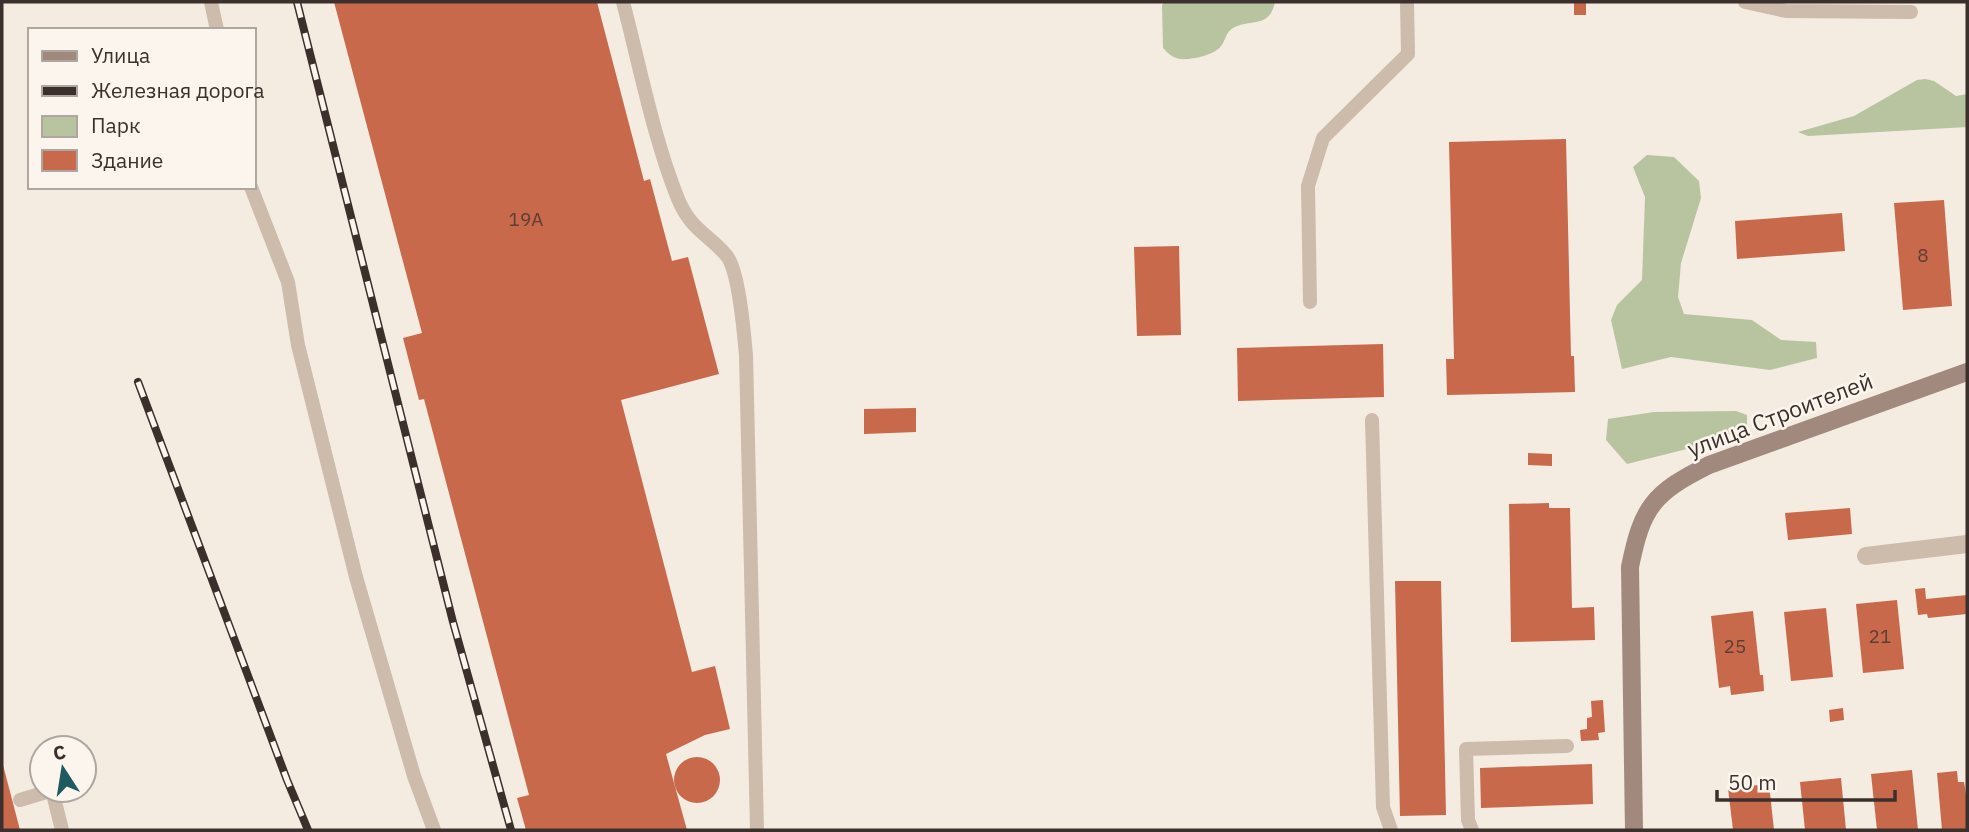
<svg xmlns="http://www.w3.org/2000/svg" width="1969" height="832" font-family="'IBM Plex Sans',sans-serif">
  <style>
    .green { fill: #b8c4a0 }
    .building { fill: #c8694b }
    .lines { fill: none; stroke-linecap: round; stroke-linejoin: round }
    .service { stroke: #cdbbac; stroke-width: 14 }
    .minor { stroke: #cdbbac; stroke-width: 18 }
    .secondary { stroke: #a18a7d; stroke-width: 18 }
    .rail-casing { stroke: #3b302b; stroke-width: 8 }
    .rail { stroke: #fbf5ee; stroke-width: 5; stroke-dasharray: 16; stroke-linecap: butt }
    .labels { text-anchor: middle; stroke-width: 5; stroke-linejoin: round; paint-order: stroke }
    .number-label { font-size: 19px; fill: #5e3e33 }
    .street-label { font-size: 23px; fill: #3b302b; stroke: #fbf5ee }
  </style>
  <rect width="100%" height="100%" fill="#f4ebe1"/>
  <g class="green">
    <path d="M1164,2H1275C1269,29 1252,18 1233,28C1225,33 1226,40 1221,46C1215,55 1191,60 1181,59C1172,58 1168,53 1163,48L1162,5Z"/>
    <polygon points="1925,79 1934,81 1956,96 1967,94 1967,127 1808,136 1798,132 1854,116 1917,80"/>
    <polygon points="1647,155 1674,157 1699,181 1701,198 1681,263 1678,297 1684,314 1752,320 1781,340 1816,342 1817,358 1770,370 1671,357 1622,369 1611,320 1617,305 1642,280 1645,197 1633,167"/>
    <polygon points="1736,411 1747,415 1747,426 1719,441 1627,464 1606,440 1608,419 1654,412"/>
  </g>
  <g class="building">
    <polygon points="334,2 597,2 644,181 650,179 672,261 688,257 719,374 621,400 692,672 715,666 730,729 705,735 666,754 687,830 526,830 517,798 529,795 424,399 419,400 403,338 422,333"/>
    <rect x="1574" y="2" width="12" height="13"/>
    <polygon points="1566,139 1571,356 1574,356 1575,392 1447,395 1446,359 1454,359 1449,142"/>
    <polygon points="1944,200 1952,306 1903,310 1894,203"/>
    <polygon points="1842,213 1845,251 1737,259 1735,221"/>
    <polygon points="1179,246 1181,335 1137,336 1134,247"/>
    <polygon points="1383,344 1384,397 1238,401 1237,348"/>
    <polygon points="916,408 916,432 864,434 864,409"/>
    <polygon points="1528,453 1552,454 1552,466 1528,465"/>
    <polygon points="1549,503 1549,508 1570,508 1572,608 1594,607 1595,640 1511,642 1509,504"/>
    <polygon points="1850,508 1852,534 1788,540 1785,513"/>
    <polygon points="1395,581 1441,581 1446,815 1400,816"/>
    <polygon points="1925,588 1926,599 1967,595 1967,614 1928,618 1927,614 1918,615 1915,589"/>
    <polygon points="1897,600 1904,669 1863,673 1856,604"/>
    <polygon points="1826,608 1833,677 1791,681 1784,612"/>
    <polygon points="1753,611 1760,675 1763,675 1764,691 1731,695 1730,686 1719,688 1711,616"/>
    <polygon points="1603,700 1605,732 1598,733 1599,740 1581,741 1580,730 1587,729 1587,718 1592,717 1591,701"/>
    <polygon points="1843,708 1844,720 1830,722 1829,710"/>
    <circle cx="697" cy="780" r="23"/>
    <polygon points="1592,764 1593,804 1481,808 1480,768"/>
    <polygon points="2,765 3,765 20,830 2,830"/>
    <polygon points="1912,770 1918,830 1877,830 1871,774"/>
    <polygon points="1957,771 1958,782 1964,782 1967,800 1967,830 1942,830 1937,773"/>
    <polygon points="1841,778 1846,830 1805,830 1800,782"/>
    <polygon points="1769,784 1774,830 1733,830 1728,788"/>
  </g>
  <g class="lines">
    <g class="service">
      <polyline points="211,2 217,30"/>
      <path d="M623,2C640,67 653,136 678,199C691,230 707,233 726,255C739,269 744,334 746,355L757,830"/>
      <polyline points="1745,2 1786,11 1911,12"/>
      <polyline points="251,187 288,282 298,345 356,577 414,776 434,830"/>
      <polyline points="1310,302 1308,186 1323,138 1408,54 1407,2"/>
      <polyline points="1372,420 1383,807 1391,830"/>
      <polyline points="52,790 62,830"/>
      <polyline points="20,800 53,790"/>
      <polyline points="1472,830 1468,820 1466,749 1567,746"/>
    </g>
    <polyline class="minor" points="1866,556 1967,544"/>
    <path class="secondary" d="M1634,830L1630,567C1642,507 1653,493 1709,465L1967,372"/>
    <g class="rail-casing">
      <g id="rail">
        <polyline points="297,2 453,622 511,830"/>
        <polyline points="138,382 287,780 308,830"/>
      </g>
    </g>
    <use href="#rail" class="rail"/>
  </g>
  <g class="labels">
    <g class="number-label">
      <text x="526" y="226">19А</text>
      <text x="1923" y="262">8</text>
      <text x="1880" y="643">21</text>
      <text x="1735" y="653">25</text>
    </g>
    <g class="street-label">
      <text transform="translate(1780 415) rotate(-21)" y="8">улица Строителей</text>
    </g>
  </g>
  <rect width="1969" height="832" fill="none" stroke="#3b302b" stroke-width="7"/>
  <rect x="28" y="28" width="228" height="161" fill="#fbf5ee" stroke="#aea6a0" stroke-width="2"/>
  <rect x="42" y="51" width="35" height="10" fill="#a18a7d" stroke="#aea6a0" stroke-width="2"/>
  <text x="91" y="63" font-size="21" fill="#3b302b">Улица</text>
  <rect x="42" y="86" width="35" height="10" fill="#3b302b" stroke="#aea6a0" stroke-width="2"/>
  <text x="91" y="98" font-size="21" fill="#3b302b">Железная дорога</text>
  <rect x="42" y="116" width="35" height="21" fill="#b8c4a0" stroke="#aea6a0" stroke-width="2"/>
  <text x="91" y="133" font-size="21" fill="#3b302b">Парк</text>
  <rect x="42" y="150" width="35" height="21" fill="#c8694b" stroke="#aea6a0" stroke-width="2"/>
  <text x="91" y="168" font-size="21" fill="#3b302b">Здание</text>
  <g transform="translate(63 769) rotate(348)"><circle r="33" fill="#fbf5ee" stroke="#aea6a0" stroke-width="2"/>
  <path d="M0-5L12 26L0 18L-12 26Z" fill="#1f5a5e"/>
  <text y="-10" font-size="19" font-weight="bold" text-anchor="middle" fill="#3b302b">С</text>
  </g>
  <path d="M1717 790v10h178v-10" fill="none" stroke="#3b302b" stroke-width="3.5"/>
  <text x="1728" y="790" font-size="21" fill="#3b302b" stroke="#fbf5ee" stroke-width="5" paint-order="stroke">50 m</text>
</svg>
